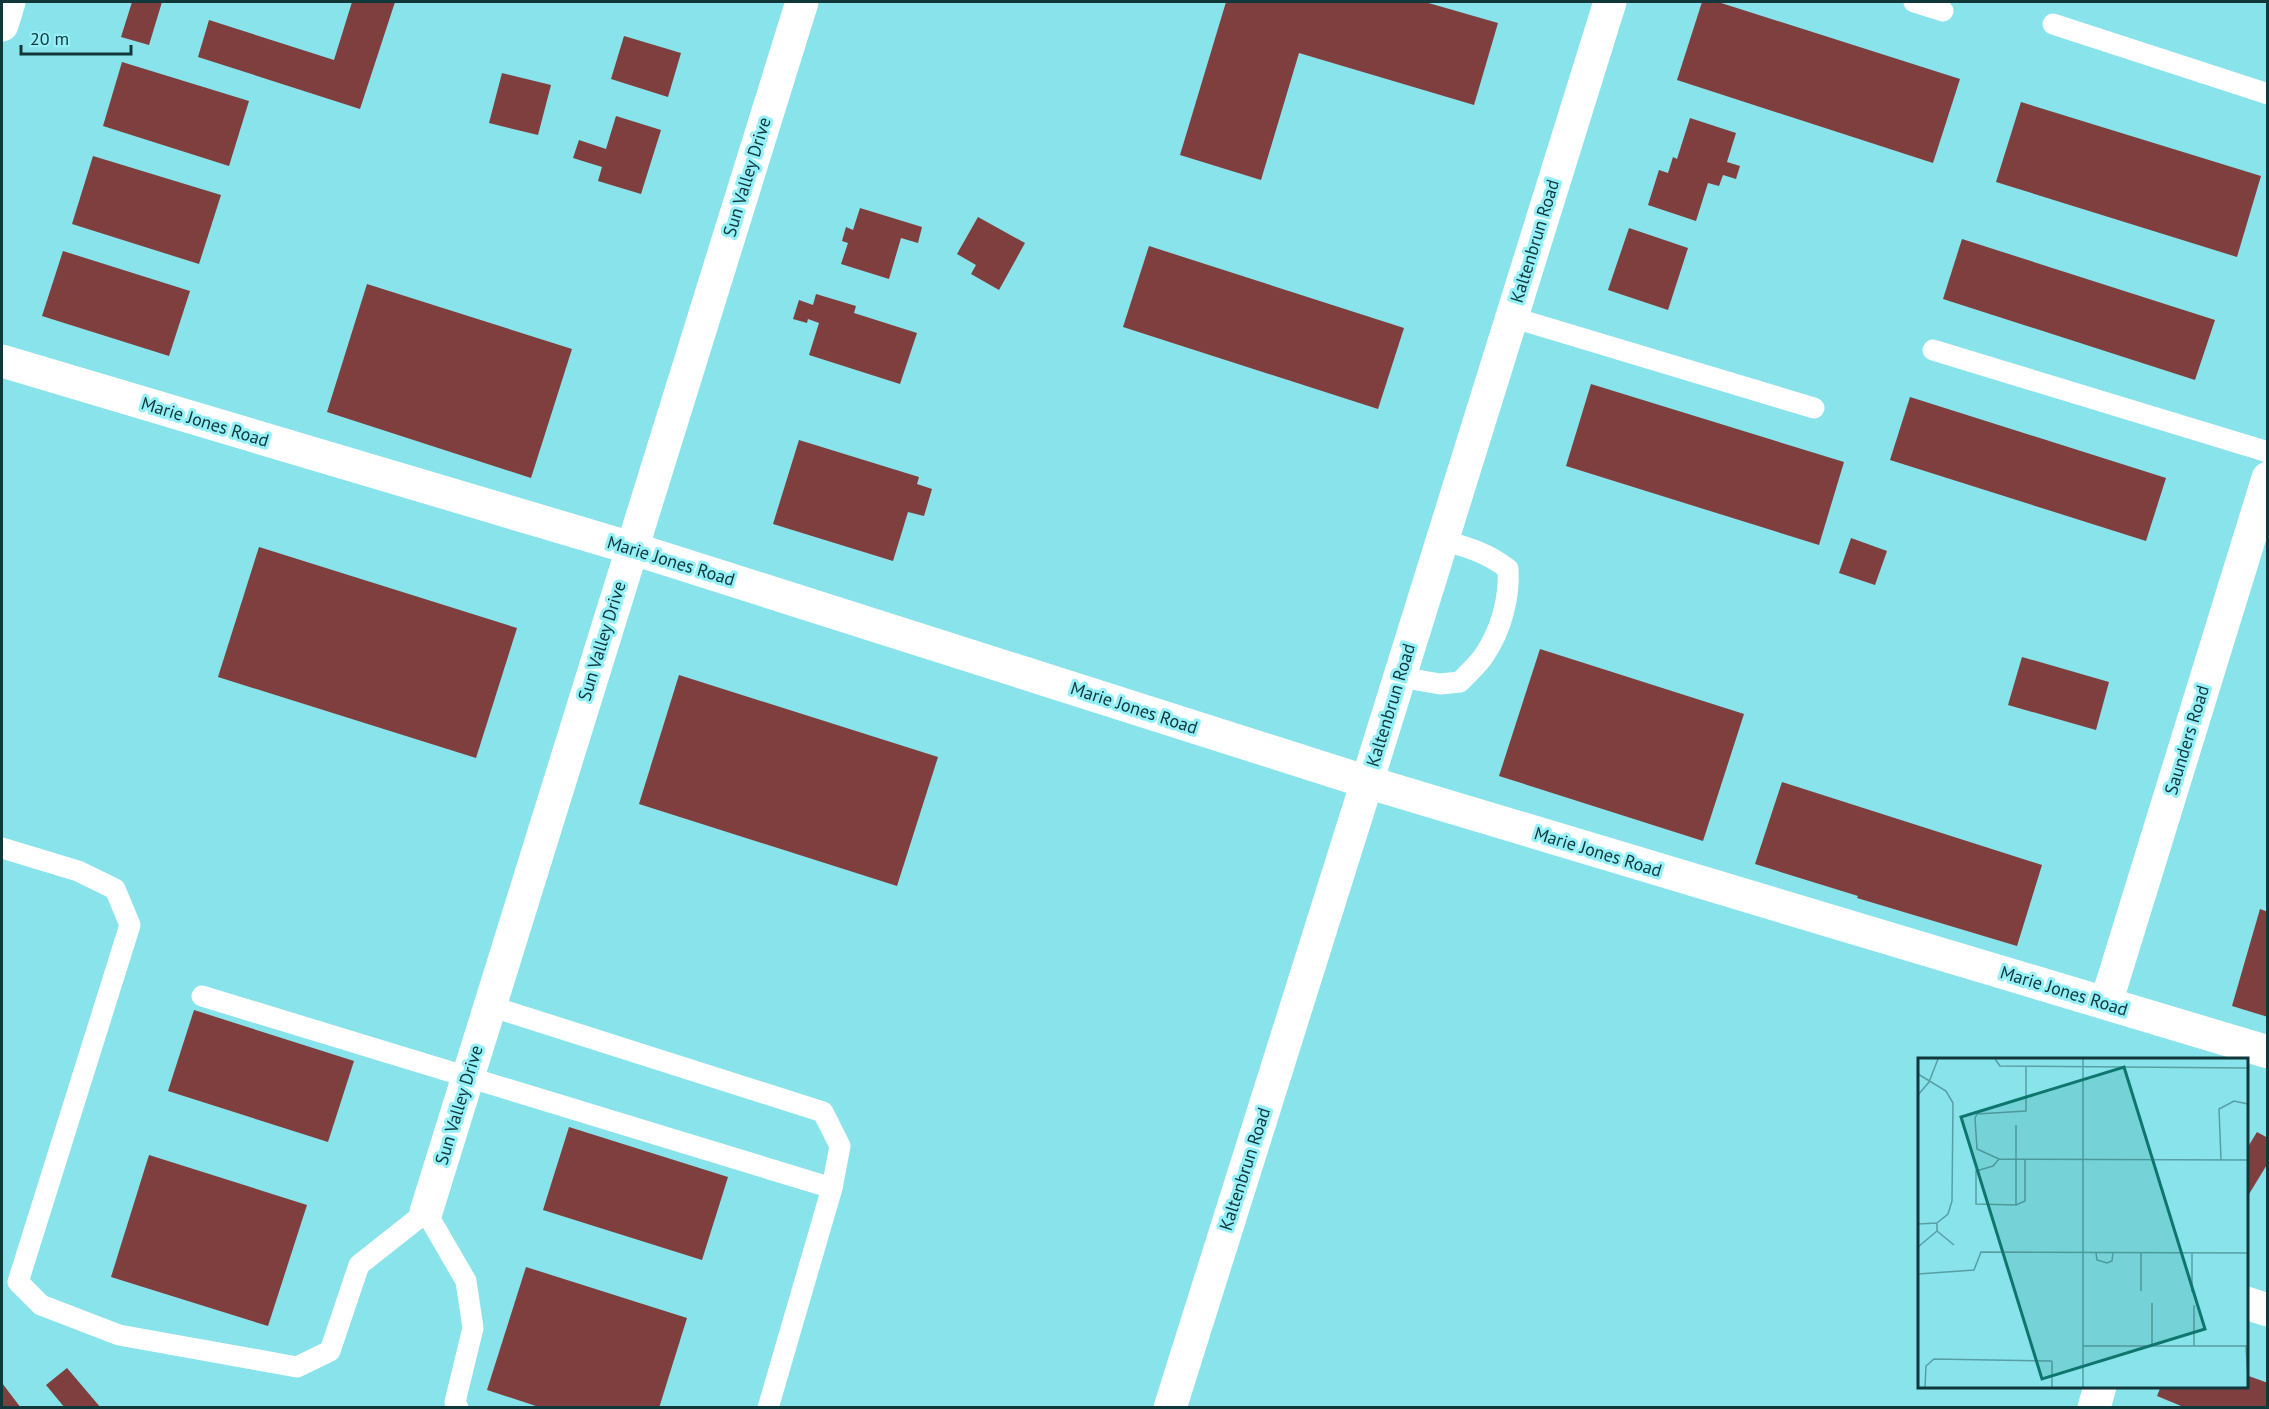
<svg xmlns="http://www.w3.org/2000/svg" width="2269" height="1409" font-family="'PT Sans',sans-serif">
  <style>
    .building { fill: #7f3f3e }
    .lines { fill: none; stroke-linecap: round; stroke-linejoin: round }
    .lane { stroke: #fff; stroke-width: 21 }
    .street { stroke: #fff; stroke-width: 33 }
    .labels { text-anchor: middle; stroke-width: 6; stroke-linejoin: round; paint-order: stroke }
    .street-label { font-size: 18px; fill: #10383b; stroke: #95f0f8 }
    .inset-road { fill: none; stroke: #589fa5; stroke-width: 1.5 }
    .view { fill: #0f766e; fill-opacity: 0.15; stroke: #0f766e; stroke-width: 3 }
    .inset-edge { fill: none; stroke: #10383b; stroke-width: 3 }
  </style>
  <rect width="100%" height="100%" fill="#88e3eb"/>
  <g class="building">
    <polygon points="132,2 162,2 149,45 121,37"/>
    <polygon points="352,2 395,2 360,109 198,57 209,20 334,60"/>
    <polygon points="1226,2 1425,2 1498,23 1474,105 1299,53 1261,180 1180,155"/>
    <polygon points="1702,2 1718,2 1960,79 1933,163 1677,80"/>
    <polygon points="624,36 681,53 668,97 611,79"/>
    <polygon points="122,62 249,101 229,166 103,126"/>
    <polygon points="502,73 551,85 538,135 489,123"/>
    <polygon points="2021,102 2261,176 2237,257 1996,182"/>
    <polygon points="616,116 661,130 641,194 598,181 602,167 573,158 579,140 606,149"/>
    <polygon points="1690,118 1736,133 1727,162 1740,166 1736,179 1723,175 1719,186 1708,183 1696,221 1648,205 1659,170 1668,173 1673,157 1677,159"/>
    <polygon points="93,156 221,195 199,264 72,224"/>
    <polygon points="860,208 922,227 918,243 901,238 889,279 841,264 848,243 842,241 846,227 853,230"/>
    <polygon points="978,217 1025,243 999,290 971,274 976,265 957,254"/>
    <polygon points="1629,228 1688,248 1668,310 1608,290"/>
    <polygon points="1962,239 2215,320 2195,380 1943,299"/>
    <polygon points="1149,246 1404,328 1378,409 1123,327"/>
    <polygon points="63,251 190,291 169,356 42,316"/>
    <polygon points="367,284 572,349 531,478 327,412"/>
    <polygon points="816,294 856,306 854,313 917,333 900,384 809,355 819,323 808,319 807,323 793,319 799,300 813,305"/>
    <polygon points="1591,384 1844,462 1819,545 1566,466"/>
    <polygon points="1910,397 2166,478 2146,541 1890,460"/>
    <polygon points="799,440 919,477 917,484 932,489 924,516 908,512 893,561 773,524"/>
    <polygon points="1851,538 1887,551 1875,585 1839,573"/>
    <polygon points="259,547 517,628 476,758 218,677"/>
    <polygon points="1540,649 1744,714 1703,841 1499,776"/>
    <polygon points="2022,657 2109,682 2096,730 2008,705"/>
    <polygon points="679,675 938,757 897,886 639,804"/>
    <polygon points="1782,782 2042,865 2017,946 1857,898 1858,896 1755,864"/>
    <polygon points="2260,909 2268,912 2268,1017 2232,1006"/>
    <polygon points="194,1010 354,1061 328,1142 168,1091"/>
    <polygon points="569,1127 728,1177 702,1260 543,1210"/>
    <polygon points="2257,1132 2268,1138 2268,1163 2246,1199 2246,1150"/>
    <polygon points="149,1155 307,1205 268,1326 111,1277"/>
    <polygon points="526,1267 687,1318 659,1408 542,1408 487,1390"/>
    <polygon points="67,1368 101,1408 65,1408 46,1385"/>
    <polygon points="2246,1375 2268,1383 2266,1408 2186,1408 2157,1396 2161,1386 2246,1386"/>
    <polygon points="2,1383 21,1408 2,1408"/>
  </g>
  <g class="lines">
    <g class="lane">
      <polyline points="1914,2 1943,11"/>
      <polyline points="2053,24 2268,94"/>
      <polyline points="1511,317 1814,408"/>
      <polyline points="1933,350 2268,452"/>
      <path d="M1400,677L1440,684L1460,682C1468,673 1479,664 1485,654C1501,630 1510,597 1508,569C1488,553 1467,547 1442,540"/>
      <polyline points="2,848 78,871 115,889 130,925 18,1282 41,1305 119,1335 297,1367 330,1351 359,1265 426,1212 466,1281 473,1328 455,1402 458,1408"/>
      <polyline points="202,996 832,1188 768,1408"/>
      <polyline points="490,1006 823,1112 840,1146 832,1188"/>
    </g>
    <g class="street">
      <polyline points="2,25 9,2"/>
      <polyline points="2,361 631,548 1367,782 2268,1052"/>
      <polyline points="2106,1003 2268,478"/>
      <polyline points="426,1212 802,2"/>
      <polyline points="2246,1303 2268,1310"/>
      <polyline points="1170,1408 1367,782 1610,2"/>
      <polyline points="2094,1408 2100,1386"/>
    </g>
  </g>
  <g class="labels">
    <g class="street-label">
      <text transform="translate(747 177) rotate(-73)" y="6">Sun Valley Drive</text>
      <text transform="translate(1535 241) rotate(-73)" y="6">Kaltenbrun Road</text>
      <text transform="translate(205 422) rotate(17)" y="6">Marie Jones Road</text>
      <text transform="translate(671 561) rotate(17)" y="6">Marie Jones Road</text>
      <text transform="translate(602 641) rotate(-73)" y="6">Sun Valley Drive</text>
      <text transform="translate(1391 705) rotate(-73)" y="6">Kaltenbrun Road</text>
      <text transform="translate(1134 708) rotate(18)" y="6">Marie Jones Road</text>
      <text transform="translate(2187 740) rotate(-73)" y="6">Saunders Road</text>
      <text transform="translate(1598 852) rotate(17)" y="6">Marie Jones Road</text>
      <text transform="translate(2064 991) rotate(17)" y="6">Marie Jones Road</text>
      <text transform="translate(459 1105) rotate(-73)" y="6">Sun Valley Drive</text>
      <text transform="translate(1245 1169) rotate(-72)" y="6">Kaltenbrun Road</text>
    </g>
  </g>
  <g transform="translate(1918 1058)">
    <rect width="330" height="330" fill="#88e3eb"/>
    <path class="inset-road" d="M77,1L82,8L330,10M165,1V329M0,16L28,33L35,45L34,143L30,156L19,165M0,37L11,24L20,1M81,101L330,102M81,101L75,108L58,113V146L98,147V67M81,101L59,91L57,60L59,56L108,53V8M303,102L301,51L316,43L330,46M98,147L107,143V101M0,166L19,165M19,173L36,187M0,189L19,173V165M178,195L179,202L189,205L194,203L195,195M223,195V233M0,216L56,212L63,194L330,195M274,234V195M234,245V288M165,288H330M276,288V247M328,288L330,321M134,303V329M7,329L8,308L16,301L134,303"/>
    <path class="view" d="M206,9L287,271L124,321L43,59Z"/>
    <rect width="330" height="330" class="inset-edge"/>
  </g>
  <rect width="2269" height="1409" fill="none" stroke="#10383b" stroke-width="6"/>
  <path d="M21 45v9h110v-9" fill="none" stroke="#10383b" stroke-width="3"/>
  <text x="30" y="45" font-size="18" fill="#10383b" stroke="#95f0f8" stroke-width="4.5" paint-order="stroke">20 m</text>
</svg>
